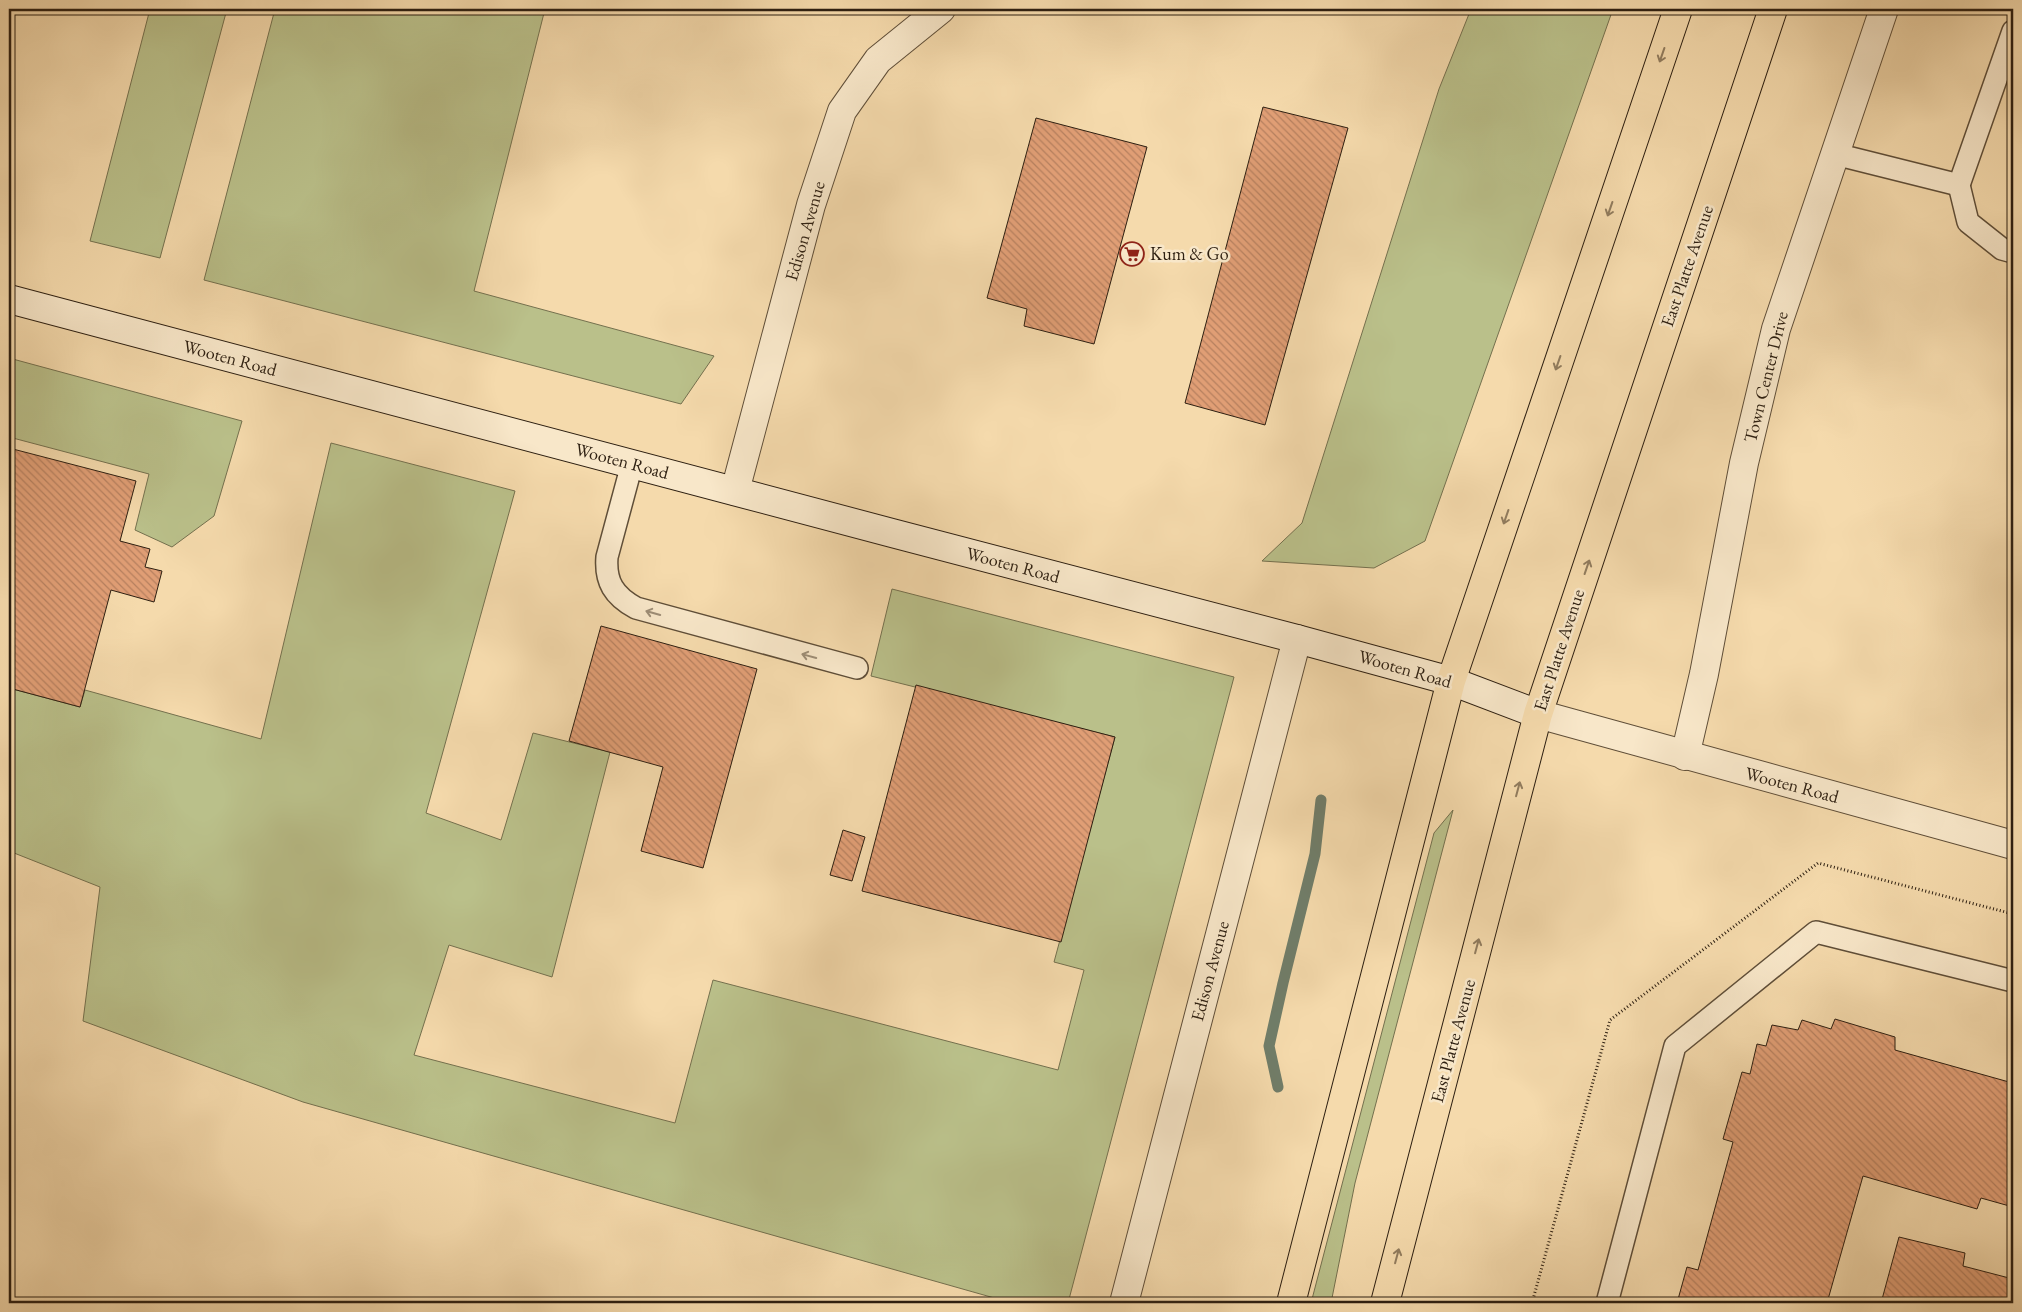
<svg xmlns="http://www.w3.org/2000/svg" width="2022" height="1312" font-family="'EB Garamond',serif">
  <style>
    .grass { fill: #bac08a; stroke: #74704e }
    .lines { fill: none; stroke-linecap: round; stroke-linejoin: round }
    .stream { stroke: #707d69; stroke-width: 11 }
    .building { fill: url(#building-back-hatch); stroke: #2d1f11 }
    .lane-casing { stroke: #5f4e38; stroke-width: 24 }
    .street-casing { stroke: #5f4e38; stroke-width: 30 }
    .secondary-casing { stroke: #2d1f11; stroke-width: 30 }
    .highway-casing { stroke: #2d1f11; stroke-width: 30 }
    .path { stroke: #2d1f11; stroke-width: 3; stroke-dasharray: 1 2.5; stroke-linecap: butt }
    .lane { stroke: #f8e7c9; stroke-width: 21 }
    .street { stroke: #f8e7c9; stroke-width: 28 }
    .secondary { stroke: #f8e7c9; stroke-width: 28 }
    .highway { stroke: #f5daac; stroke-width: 28 }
    .oneway { stroke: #917c5e }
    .oneway2 { stroke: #9d8d76 }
    .labels { text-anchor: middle; stroke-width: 5; stroke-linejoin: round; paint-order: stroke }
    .street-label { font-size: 18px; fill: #2d1f11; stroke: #f8e7c9 }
    .poi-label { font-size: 18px; fill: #2d1f11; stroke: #f8e7c9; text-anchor: start }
  </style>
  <defs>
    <pattern id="building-back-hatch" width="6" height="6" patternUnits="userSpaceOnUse" patternTransform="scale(1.25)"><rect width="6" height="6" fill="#e09e75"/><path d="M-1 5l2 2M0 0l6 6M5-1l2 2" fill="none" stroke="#b6805f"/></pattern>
  </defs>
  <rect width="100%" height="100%" fill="#f5daac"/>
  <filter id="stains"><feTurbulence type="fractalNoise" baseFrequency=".004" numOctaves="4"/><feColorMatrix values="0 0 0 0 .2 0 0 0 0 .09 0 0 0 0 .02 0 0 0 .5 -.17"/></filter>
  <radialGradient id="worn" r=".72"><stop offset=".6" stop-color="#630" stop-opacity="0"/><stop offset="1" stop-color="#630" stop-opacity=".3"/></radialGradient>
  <g class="grass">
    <polygon points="150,9 227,9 160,258 90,241"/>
    <polygon points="275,9 545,9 474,291 714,356 681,404 204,280"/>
    <polygon points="1471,9 1613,9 1425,541 1374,568 1262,561 1302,523 1439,89"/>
    <polygon points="9,358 242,421 214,516 172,547 135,530 149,474 9,437"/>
    <polygon points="331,443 515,491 426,813 501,840 533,733 610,752 552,977 449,945 414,1055 675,1123 713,980 1058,1070 1084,970 1054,962 1115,737 871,676 892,589 1234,677 1068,1303 1012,1303 303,1102 83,1021 100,887 9,851 9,688 80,707 85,690 261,739"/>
    <polygon points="1453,810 1355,1183 1331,1303 1311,1303 1434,833"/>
  </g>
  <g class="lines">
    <polyline class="stream" points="1278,1087 1269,1046 1283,983 1315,854 1321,800"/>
  </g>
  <g class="building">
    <polygon points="1263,107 1348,128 1265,425 1185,403"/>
    <polygon points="1036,118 1147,147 1094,344 1024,326 1027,309 987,298"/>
    <polygon points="2013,163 2013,178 2009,177"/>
    <polygon points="9,448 136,481 120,541 150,549 145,567 162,571 154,602 111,590 80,707 9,688"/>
    <polygon points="601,626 757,669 703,868 641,851 663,767 569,741"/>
    <polygon points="916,685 1115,737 1061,942 862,891"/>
    <polygon points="843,830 865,837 852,881 830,875"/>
    <polygon points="1835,1019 1895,1037 1895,1050 2009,1082 2013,1068 2013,1207 1981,1198 1977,1209 1863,1176 1827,1303 1677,1303 1687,1267 1698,1270 1733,1142 1723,1139 1742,1072 1750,1074 1757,1044 1766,1046 1772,1025 1798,1030 1802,1020 1831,1029"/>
    <polygon points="1899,1237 1965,1253 1963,1266 2013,1279 2013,1303 1881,1303"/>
  </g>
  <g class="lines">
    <g class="lane-casing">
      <g id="lane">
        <polyline points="1835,154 1959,185 2013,31"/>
        <polyline points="1959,185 1968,222 2002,249 2013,252"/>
        <path d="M632,464L607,557C605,582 614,596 636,608L857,668"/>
        <polyline points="1607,1303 1675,1046 1816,932 2013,981"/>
      </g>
    </g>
    <g class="street-casing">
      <g id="street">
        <polyline points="735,491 811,205 842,111 878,60 941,9"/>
        <polyline points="1538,714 2013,845"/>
        <polyline points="1685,756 1704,674 1744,463 1776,329 1884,9"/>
        <polyline points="1124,1303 1297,639"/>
      </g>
    </g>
    <g class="secondary-casing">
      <polyline id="secondary" points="9,299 892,533 1297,639 1451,681 1538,714"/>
    </g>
    <g class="highway-casing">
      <g id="highway">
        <polyline points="1291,1303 1451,681 1678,9"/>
        <polyline points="1385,1303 1538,714 1773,9"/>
      </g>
    </g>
    <polyline class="path" points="1532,1303 1610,1020 1818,863 2013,914"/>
    <use href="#lane" class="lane"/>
    <use href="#street" class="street"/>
    <use href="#secondary" class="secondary"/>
    <use href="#highway" class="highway"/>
  </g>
  <defs><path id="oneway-shaft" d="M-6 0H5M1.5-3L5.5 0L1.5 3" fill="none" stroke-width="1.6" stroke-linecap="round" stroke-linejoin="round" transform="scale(1.25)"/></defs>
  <g class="oneway">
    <use href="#oneway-shaft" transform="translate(1662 55) rotate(109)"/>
    <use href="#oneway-shaft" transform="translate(1610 209) rotate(109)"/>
    <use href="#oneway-shaft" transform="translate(1558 363) rotate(109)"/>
    <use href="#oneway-shaft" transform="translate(1506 517) rotate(109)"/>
    <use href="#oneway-shaft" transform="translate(1587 567) rotate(-71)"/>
    <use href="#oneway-shaft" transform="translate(1518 789) rotate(-75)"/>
    <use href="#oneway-shaft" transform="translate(1477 946) rotate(-75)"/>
    <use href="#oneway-shaft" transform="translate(1397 1256) rotate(-75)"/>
  </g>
  <g class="oneway2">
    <use href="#oneway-shaft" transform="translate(653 613) rotate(-164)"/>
    <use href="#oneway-shaft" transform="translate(809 656) rotate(-165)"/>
  </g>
  <defs>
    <g id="supermarket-ring" transform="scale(1.25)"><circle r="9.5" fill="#f8e7c9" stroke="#8f2418" stroke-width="1.5"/><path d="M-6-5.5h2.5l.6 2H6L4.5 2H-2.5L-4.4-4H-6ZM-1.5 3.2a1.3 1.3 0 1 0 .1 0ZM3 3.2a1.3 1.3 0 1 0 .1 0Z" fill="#8f2418"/></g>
  </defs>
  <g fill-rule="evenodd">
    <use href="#supermarket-ring" x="1132" y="254"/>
  </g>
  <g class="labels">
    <g class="street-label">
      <text transform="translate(805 231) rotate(-74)" y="6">Edison Avenue</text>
      <text transform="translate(1687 266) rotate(-71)" y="6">East Platte Avenue</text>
      <text transform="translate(230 358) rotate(15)" y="6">Wooten Road</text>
      <text transform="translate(1766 377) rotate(-76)" y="6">Town Center Drive</text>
      <text transform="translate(622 461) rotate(15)" y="6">Wooten Road</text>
      <text transform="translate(1013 565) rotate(15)" y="6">Wooten Road</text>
      <text transform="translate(1559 650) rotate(-72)" y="6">East Platte Avenue</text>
      <text transform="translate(1405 669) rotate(16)" y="6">Wooten Road</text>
      <text transform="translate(1792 785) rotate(15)" y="6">Wooten Road</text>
      <text transform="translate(1210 971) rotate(-75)" y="6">Edison Avenue</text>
      <text transform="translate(1453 1041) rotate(-75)" y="6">East Platte Avenue</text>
    </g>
    <g class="poi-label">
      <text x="1150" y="260">Kum &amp; Go</text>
    </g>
  </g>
  <rect width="2022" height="1312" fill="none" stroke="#f5daac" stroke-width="30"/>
  <rect x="10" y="10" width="2002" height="1292" fill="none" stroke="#2d1f11" stroke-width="2.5"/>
  <rect x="15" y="15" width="1992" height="1282" fill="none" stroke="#2d1f11"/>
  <rect width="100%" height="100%" filter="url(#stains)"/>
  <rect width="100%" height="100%" fill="url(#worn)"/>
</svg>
